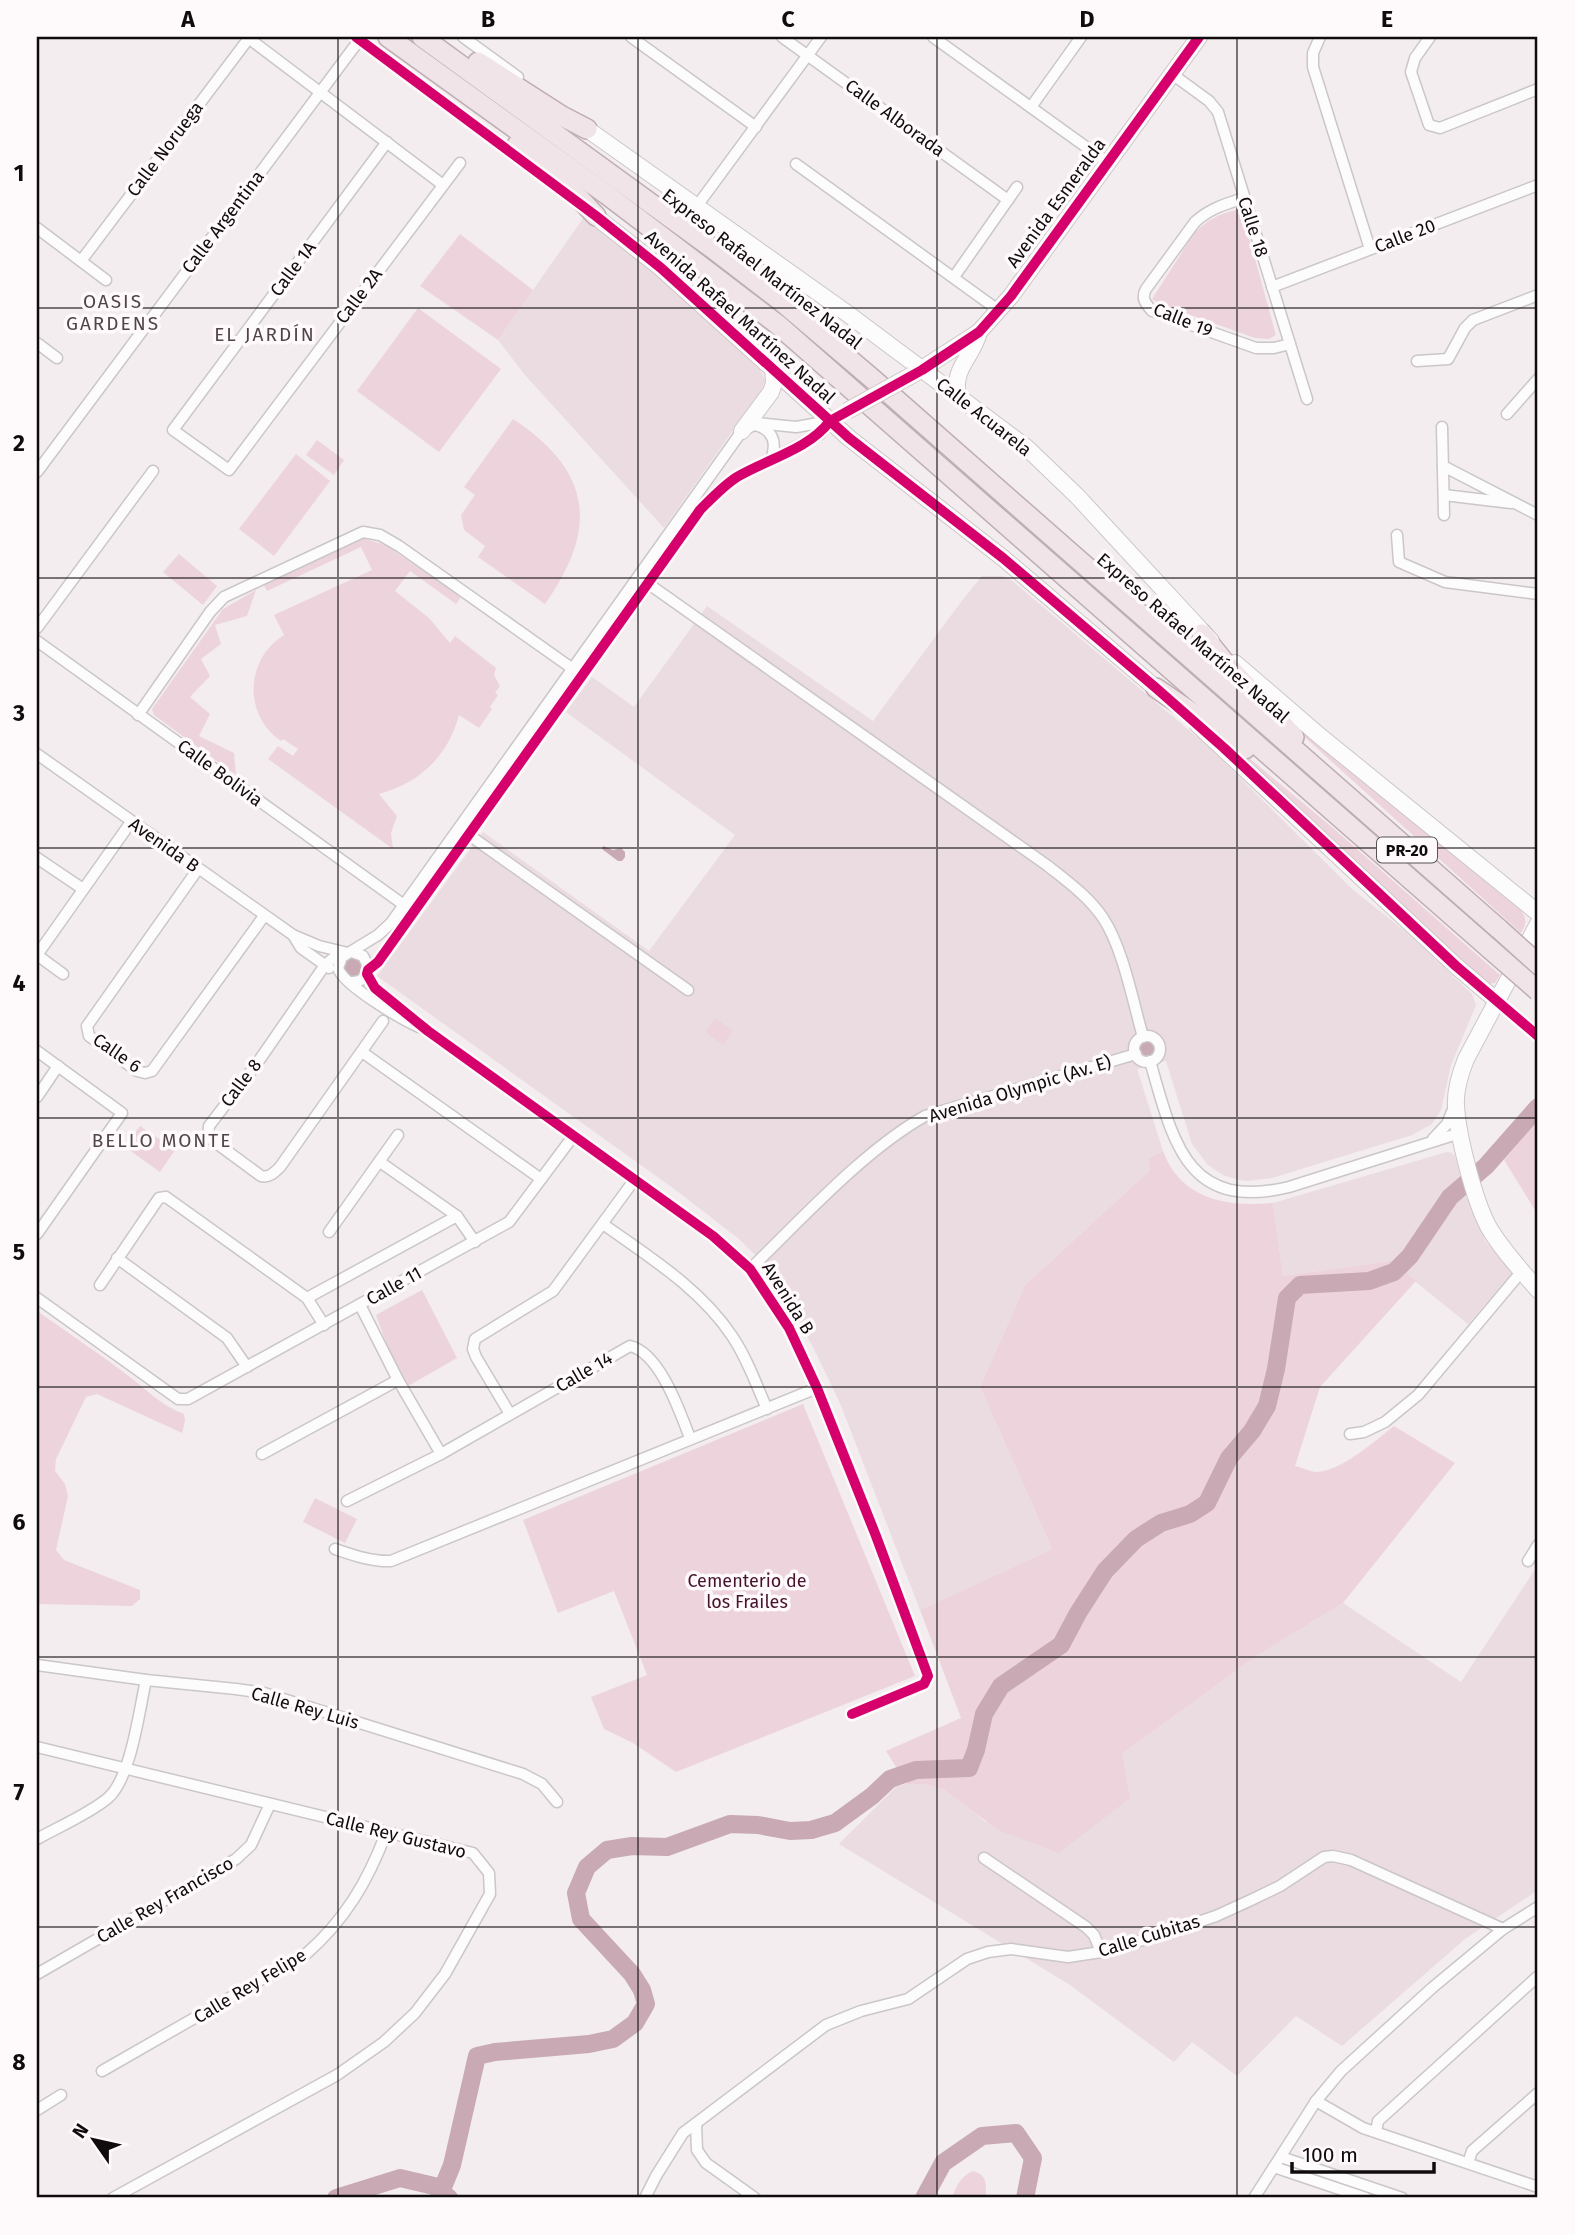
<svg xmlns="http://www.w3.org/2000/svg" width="1575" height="2235" font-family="'Fira Sans',sans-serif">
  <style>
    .built { fill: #eadce1 }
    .green { fill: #edd4dc }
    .water { fill: #c8a9b4 }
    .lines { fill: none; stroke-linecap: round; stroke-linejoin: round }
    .river { stroke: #c8a9b4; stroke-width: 18 }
    .street-casing { stroke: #cbc6c7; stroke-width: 13 }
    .secondary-casing { stroke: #cbc6c7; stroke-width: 18 }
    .highway-casing { stroke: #beaeb4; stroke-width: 22 }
    .street { stroke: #fdfcfd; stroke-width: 10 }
    .secondary { stroke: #fdfcfd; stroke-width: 16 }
    .highway { stroke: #f0e4e8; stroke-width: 19 }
    .secondary-bridge-casing { stroke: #cbc6c7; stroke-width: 18; stroke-linecap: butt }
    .highway-bridge-casing { stroke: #beaeb4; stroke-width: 22; stroke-linecap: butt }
    .secondary-bridge { stroke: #fdfcfd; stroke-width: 16 }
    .highway-bridge { stroke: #f0e4e8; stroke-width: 19 }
    .cycleway-casing { stroke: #fef9fb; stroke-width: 15 }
    .cycleway { stroke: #d6006c; stroke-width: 10 }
    .grid { fill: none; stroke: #100c0d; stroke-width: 2; stroke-opacity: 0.55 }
    .labels { text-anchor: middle; stroke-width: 7; stroke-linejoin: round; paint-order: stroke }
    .shield { fill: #fef9fb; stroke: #575354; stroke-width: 2 }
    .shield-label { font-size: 16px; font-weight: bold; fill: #100c0d }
    .street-label { font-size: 18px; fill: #100c0d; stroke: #fef9fb }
    .park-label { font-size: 18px; fill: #47122b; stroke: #fef9fb }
    .neighbourhood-label { font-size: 19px; letter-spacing: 2px; fill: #504549; stroke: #fef9fb }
    .neatline { fill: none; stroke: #100c0d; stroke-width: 2.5 }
    .grid-label { font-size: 23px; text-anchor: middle; font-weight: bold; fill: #100c0d }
  </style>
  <rect width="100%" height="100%" fill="#f3edef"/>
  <g class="built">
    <polygon points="584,217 629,250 759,367 765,381 761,391 664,528 525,375 498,340"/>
    <polygon points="982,576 1003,576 1010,579 1210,748 1352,889 1406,932 1472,994 1476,1005 1451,1065 1441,1110 1432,1124 1412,1135 1272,1178 1247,1181 1239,1180 1223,1175 1208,1165 1192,1144 1166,1061 1137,1069 1163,1151 1148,1158 1150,1170 1025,1285 980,1387 1052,1549 920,1610 840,1403 812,1345 767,1267 739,1239 677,1191 377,976 483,832 649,951 735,835 566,712 592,677 634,707 707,606 873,721 961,602"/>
    <polygon points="1447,1152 1452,1153 1455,1156 1465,1194 1486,1242 1512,1273 1468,1324 1390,1261 1283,1276 1273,1203"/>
    <polygon points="1538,1565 1538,1890 1465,1939 1342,2046 1296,2016 1237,2076 1192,2042 1174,2062 1070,1985 839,1844 897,1786 907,1784 922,1784 943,1789 971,1809 985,1822 1122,1754 1255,1657 1343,1603 1461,1682"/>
  </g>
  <g class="green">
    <path d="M1237,210L1242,212L1276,335L1269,339L1255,338L1160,304L1152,299L1195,232C1207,220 1221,213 1237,210Z"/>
    <polygon points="460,234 533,290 498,340 420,286"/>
    <polygon points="418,308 501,369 439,452 357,391"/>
    <path d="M513,419C592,471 599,528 545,604L478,557L485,546L464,530L461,515L475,495L464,487Z"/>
    <polygon points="317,440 344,460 334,475 306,455"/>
    <polygon points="296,454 330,481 274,556 239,529"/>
    <path d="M362,538L385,545L458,594L460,599L456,604L410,571L395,591L429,618L450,643L455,636L496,668L494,675L500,686L495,693L498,695L490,707L492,709L479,728L459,715C448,756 420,783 379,794L397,816L391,833L393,849L268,759L278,746L293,756L298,749L283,739L281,741C243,715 245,659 284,635L274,615L372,570L361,547L267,591L263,583Z"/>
    <polygon points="179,554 217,586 203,605 163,572"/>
    <polygon points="256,590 247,616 215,625 221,644 201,659 210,676 190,697 210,714 199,736 234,753 236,775 154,715 152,709 223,609"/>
    <path d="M1292,719L1509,897L1508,899C1520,909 1532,917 1521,933L1289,723Z"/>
    <polygon points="1236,747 1333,828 1500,975 1495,983 1486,984 1233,751"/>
    <polygon points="715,1018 733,1031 723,1045 705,1032"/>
    <polygon points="1538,1119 1538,1215 1504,1160"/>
    <polygon points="140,1126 175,1150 160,1172 125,1147"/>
    <path d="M1163,1151C1181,1200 1227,1207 1273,1203L1283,1276L1390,1261L1416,1281L1320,1387L1295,1466C1301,1467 1310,1472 1317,1472C1341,1471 1375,1441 1394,1426L1455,1463L1343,1603L1255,1657L1122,1754L1130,1798L1059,1853L998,1830L943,1789L922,1784H907L886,1751L961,1718L920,1610L1052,1549L980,1387L1025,1285L1150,1170L1148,1158Z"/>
    <polygon points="422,1290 457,1358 403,1389 376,1315"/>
    <path d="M37,1311C67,1332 97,1352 126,1374C145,1388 161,1406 184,1414L185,1421L182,1433L97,1394L86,1397L56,1459L55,1471L65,1484L68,1496L56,1550L64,1560L140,1590V1599L132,1606L37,1604Z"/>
    <polygon points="803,1404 915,1676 676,1772 633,1743 604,1729 591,1697 647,1675 614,1591 558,1613 523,1520"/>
    <polygon points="315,1498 357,1519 345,1543 303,1522"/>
    <path d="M973,2171C988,2175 986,2185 986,2198H952C957,2185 960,2177 973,2171Z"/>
  </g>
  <g class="water">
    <polygon points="603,846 613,850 621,848 625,852 625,857 622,861 618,861 602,849"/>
    <circle cx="353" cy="967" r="10"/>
    <circle cx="1148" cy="1049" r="9"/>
  </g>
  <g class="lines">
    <g class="river">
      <polyline points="441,2192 452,2165 477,2056 495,2052 589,2044 613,2039 635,2023 646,2004 642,1990 632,1974 581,1919 576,1893 587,1867 607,1850 632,1846 667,1847 730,1824 758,1825 790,1831 811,1830 835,1823 872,1796 890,1779 916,1770 969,1768 976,1750 984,1714 1001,1686 1061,1645 1078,1613 1105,1571 1136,1539 1161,1523 1190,1514 1207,1503 1229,1458 1252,1431 1267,1406 1276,1369 1287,1298 1300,1285 1369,1281 1394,1272 1410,1256 1450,1197 1486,1166 1538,1107"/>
      <polyline points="336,2198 400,2178 434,2186 449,2198"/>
      <polyline points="924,2198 943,2163 982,2136 1016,2133 1033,2158 1025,2198"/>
    </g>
    <g class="street-casing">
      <g id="street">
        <polyline points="247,37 443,185"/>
        <polyline points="356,37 525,164"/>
        <polyline points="463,37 518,77"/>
        <polyline points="631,37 756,127"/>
        <polyline points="782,37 1008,200"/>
        <polyline points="933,37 1107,162"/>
        <polyline points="1320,37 1313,53 1313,67 1370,249"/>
        <polyline points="1430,37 1415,58 1411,72 1429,125 1440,128 1538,89"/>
        <polyline points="1172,74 1209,101 1218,112 1307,399"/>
        <polyline points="1031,107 1081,37"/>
        <polyline points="387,142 173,430 229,470 460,163"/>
        <polyline points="796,164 998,310"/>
        <path d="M1244,198C1225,204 1209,209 1195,222L1146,289C1141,298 1145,303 1152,311L1256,348H1274L1290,344"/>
        <polyline points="697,206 821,37"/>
        <polyline points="37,228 106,280"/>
        <polyline points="81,261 249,38"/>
        <polyline points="954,277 1017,187"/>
        <polyline points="1272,287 1538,185"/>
        <polyline points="37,343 57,358"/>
        <polyline points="1417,361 1448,359 1465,328 1473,320 1538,295"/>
        <polyline points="1507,414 1538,379"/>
        <path d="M755,425C774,430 777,443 771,460"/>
        <polyline points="1442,427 1444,515"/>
        <polyline points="1443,466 1538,515"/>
        <polyline points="37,472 360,39"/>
        <polyline points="1444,495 1511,503"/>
        <polyline points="1397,535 1399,562 1445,582 1538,594"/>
        <path d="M643,580L1048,866C1068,882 1089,897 1103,918C1123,948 1133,1002 1143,1037"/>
        <polyline points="37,628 153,471"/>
        <polyline points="37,641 404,905"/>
        <polyline points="138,715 210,612 224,597 363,532 380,535 399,546 573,669"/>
        <polyline points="37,754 293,935 319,946 348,953"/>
        <polyline points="469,835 688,990"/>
        <polyline points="37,858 83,889"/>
        <polyline points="198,869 87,1026 89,1036 137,1071 145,1073 152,1071 264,916"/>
        <polyline points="293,935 301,948 329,968"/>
        <polyline points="37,955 131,822"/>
        <polyline points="37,955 63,974"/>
        <path d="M342,957L332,959L325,965L258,1062L209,1126L208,1137L261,1176C269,1178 274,1173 280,1167L383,1021"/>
        <polyline points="368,970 378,962 700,510 717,492 736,478 820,434 830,421"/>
        <polyline points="367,974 375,988 428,1031 713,1236 750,1269 789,1328 817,1388 876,1536 928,1676 924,1684 852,1714"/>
        <path d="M350,982C361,983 368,977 368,966L363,956L352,952"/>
        <polyline points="1497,1001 1538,1036"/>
        <path d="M419,1027C401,1019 343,985 338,968L342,957L378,935L391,923L742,431L758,423L796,427L830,421"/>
        <circle cx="1147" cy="1049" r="13"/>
        <polyline points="37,1051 122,1113 37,1234"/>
        <polyline points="362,1052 541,1179"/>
        <path d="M1150,1061C1173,1141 1186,1212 1289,1187L1460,1133"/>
        <polyline points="37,1097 58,1066"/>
        <polyline points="1433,1139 1447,1124 1454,1107"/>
        <polyline points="380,1162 457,1216 475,1242"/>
        <path d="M603,1224C649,1257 700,1288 732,1336C747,1358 756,1384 767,1409"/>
        <polyline points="329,1232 398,1135"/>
        <polyline points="117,1258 227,1338 247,1367"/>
        <path d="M750,1269C802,1219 863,1151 925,1116L1136,1054"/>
        <polyline points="100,1285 159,1198 166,1197 307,1298 324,1325"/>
        <polyline points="37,1298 178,1399 188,1399 509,1222 574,1135"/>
        <polyline points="307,1298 457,1216"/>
        <polyline points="360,1305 398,1380 441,1454"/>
        <polyline points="510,1414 476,1357 473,1349 475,1339 553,1291 635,1179"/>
        <polyline points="1350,1434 1364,1432 1385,1422 1418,1395 1522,1271"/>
        <polyline points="262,1454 398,1380"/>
        <path d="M347,1501L441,1454L630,1346C660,1353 680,1412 690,1438"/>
        <path d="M335,1549C353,1555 372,1562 391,1561L817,1388"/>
        <polyline points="1528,1561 1538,1545"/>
        <polyline points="37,1665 146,1680 236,1689 264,1693 523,1774 542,1784 557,1802"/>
        <polyline points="37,1747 473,1853 489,1873 490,1894 445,1974 415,2013 384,2042 337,2075 113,2198"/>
        <path d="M37,1839C58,1827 89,1814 108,1798C131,1778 139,1711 146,1680"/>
        <polyline points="984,1858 1086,1927 1094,1935 1101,1952"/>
        <polyline points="37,1974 236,1859 251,1845 270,1804"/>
        <path d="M102,2071L306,1954C345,1920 368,1881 386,1833"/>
        <polyline points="1316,2101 1363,2128 1538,2187"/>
        <polyline points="37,2110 61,2095"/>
        <polyline points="696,2124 697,2150 706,2163 755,2198"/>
        <polyline points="1376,2132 1378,2121 1537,1977"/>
        <polyline points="1281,2157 1402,2198"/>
        <polyline points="1468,2163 1472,2151 1538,2093"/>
        <polyline points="1274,2167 1366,2198"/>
        <polyline points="645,2198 656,2176 683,2133 826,2025 861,2011 908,1999 967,1959 988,1952 1011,1949 1068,1957 1101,1952 1160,1935 1216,1916 1251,1900 1280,1886 1324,1857 1333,1856 1351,1860 1503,1929"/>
        <polyline points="1254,2198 1316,2101 1341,2071 1432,1988 1503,1929 1538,1907"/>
      </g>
    </g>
    <g class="secondary-casing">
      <g id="secondary">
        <polyline points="587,129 844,311 1027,448 1077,496 1211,641"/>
        <polyline points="600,220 661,268 849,438 1003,558 1165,696"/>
        <polyline points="914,374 979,332 1011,296 1199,37"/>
        <path d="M958,395C952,368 973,357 979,332"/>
        <polyline points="742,431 771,392 774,383 773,368"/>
        <polyline points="1235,663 1321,737 1538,913"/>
        <polyline points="1198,725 1456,966 1497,1001"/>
        <path d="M1538,924L1466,1059C1460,1074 1455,1091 1456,1106C1458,1137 1474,1199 1488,1226C1501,1249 1521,1270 1538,1290"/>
      </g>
    </g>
    <g class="highway-casing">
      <g id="highway">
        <polyline points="388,37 606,194 777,324 1490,949"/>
        <polyline points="422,37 712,248 781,301 875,381 1499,929"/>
        <polyline points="478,62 562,116 587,129"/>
        <polyline points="517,145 580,199 596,216"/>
        <polyline points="1202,634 1226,664 1294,737"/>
        <polyline points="1156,688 1245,749"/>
      </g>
    </g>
    <use href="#street" class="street"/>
    <use href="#secondary" class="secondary"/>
    <use href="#highway" class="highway"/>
    <g class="secondary-bridge-casing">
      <polyline id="secondary-bridge" points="847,411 912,375"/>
    </g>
    <g class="highway-bridge-casing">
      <g id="highway-bridge">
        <polyline points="1499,929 1538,964"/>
        <polyline points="1490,949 1538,991"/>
      </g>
    </g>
    <use href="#secondary-bridge" class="secondary-bridge"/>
    <use href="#highway-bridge" class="highway-bridge"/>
    <g class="cycleway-casing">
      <g id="cycleway">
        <polyline points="356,37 596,216 661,268 849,438 1003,558 1156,688 1224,748 1456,966 1538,1036"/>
        <path d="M852,1714L924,1684L928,1676L876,1536L817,1388L789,1328L750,1269L713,1236L428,1031L375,988L367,974L368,970L378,962L700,510C712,498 723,486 737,477C767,459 808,450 830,421L922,370L979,332L1011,296L1199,37"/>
      </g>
    </g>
    <use href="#cycleway" class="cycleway"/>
  </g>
  <path class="grid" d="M338,37V2198M638,37V2198M937,37V2198M1237,37V2198M37,308H1538M37,578H1538M37,848H1538M37,1118H1538M37,1387H1538M37,1657H1538M37,1927H1538"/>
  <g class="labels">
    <rect class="shield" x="1377" y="837.5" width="60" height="25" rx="5"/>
    <g class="shield-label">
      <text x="1407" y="856">PR-20</text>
    </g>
    <g class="street-label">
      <text transform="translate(895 118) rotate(36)" y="6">Calle Alborada</text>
      <text transform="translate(165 149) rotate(-53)" y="6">Calle Noruega</text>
      <text transform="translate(1056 203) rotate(-54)" y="6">Avenida Esmeralda</text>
      <text transform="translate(223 222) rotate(-53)" y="6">Calle Argentina</text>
      <text transform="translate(1253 227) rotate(72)" y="6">Calle 18</text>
      <text transform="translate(1405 236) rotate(-21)" y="6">Calle 20</text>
      <text transform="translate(293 269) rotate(-53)" y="6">Calle 1A</text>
      <text transform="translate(762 269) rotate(38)" y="6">Expreso Rafael Martínez Nadal</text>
      <text transform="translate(359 296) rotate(-53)" y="6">Calle 2A</text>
      <text transform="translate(740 317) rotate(42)" y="6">Avenida Rafael Martínez Nadal</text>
      <text transform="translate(1183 320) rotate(22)" y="6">Calle 19</text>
      <text transform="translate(984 417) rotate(38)" y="6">Calle Acuarela</text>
      <text transform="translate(1193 638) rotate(41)" y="6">Expreso Rafael Martínez Nadal</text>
      <text transform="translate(220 773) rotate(36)" y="6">Calle Bolivia</text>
      <text transform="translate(164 845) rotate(35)" y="6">Avenida B</text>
      <text transform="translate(117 1053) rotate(35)" y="6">Calle 6</text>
      <text transform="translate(241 1083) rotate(-53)" y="6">Calle 8</text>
      <text transform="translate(1020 1089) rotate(-17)" y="6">Avenida Olympic (Av. E)</text>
      <text transform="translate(394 1286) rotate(-29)" y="6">Calle 11</text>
      <text transform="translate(788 1298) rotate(58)" y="6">Avenida B</text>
      <text transform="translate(584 1372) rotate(-30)" y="6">Calle 14</text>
      <text transform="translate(305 1708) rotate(16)" y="6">Calle Rey Luis</text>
      <text transform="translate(396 1835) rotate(14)" y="6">Calle Rey Gustavo</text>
      <text transform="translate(165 1900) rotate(-30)" y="6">Calle Rey Francisco</text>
      <text transform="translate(1149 1936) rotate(-17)" y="6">Calle Cubitas</text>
      <text transform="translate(250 1986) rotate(-31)" y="6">Calle Rey Felipe</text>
    </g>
    <g class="park-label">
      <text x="747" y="1587">Cementerio de<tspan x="747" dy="21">los Frailes</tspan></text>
    </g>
    <g class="neighbourhood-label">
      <text x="113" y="308">OASIS<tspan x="113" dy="22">GARDENS</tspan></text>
      <text x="265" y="341">EL JARDÍN</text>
      <text x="162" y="1147">BELLO MONTE</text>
    </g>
  </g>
  <rect width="1575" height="2235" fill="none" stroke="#fef9fb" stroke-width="77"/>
  <g transform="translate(94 2140) rotate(304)" stroke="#fef9fb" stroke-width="5" paint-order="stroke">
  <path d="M0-5L12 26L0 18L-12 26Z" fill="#100c0d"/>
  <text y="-10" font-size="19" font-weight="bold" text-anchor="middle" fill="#100c0d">N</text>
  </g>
  <path d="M1292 2162v10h142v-10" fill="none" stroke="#100c0d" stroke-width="3.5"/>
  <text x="1302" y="2162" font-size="21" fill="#100c0d" stroke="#fef9fb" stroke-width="5" paint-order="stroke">100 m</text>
  <rect x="38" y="38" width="1498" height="2158" class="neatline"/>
  <g class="grid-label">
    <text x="188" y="27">A</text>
    <text x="488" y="27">B</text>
    <text x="788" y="27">C</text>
    <text x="1087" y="27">D</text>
    <text x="1387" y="27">E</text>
    <text x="19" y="181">1</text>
    <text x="19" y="451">2</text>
    <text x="19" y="721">3</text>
    <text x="19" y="991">4</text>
    <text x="19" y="1260">5</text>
    <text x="19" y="1530">6</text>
    <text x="19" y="1800">7</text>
    <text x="19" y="2070">8</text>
  </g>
</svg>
